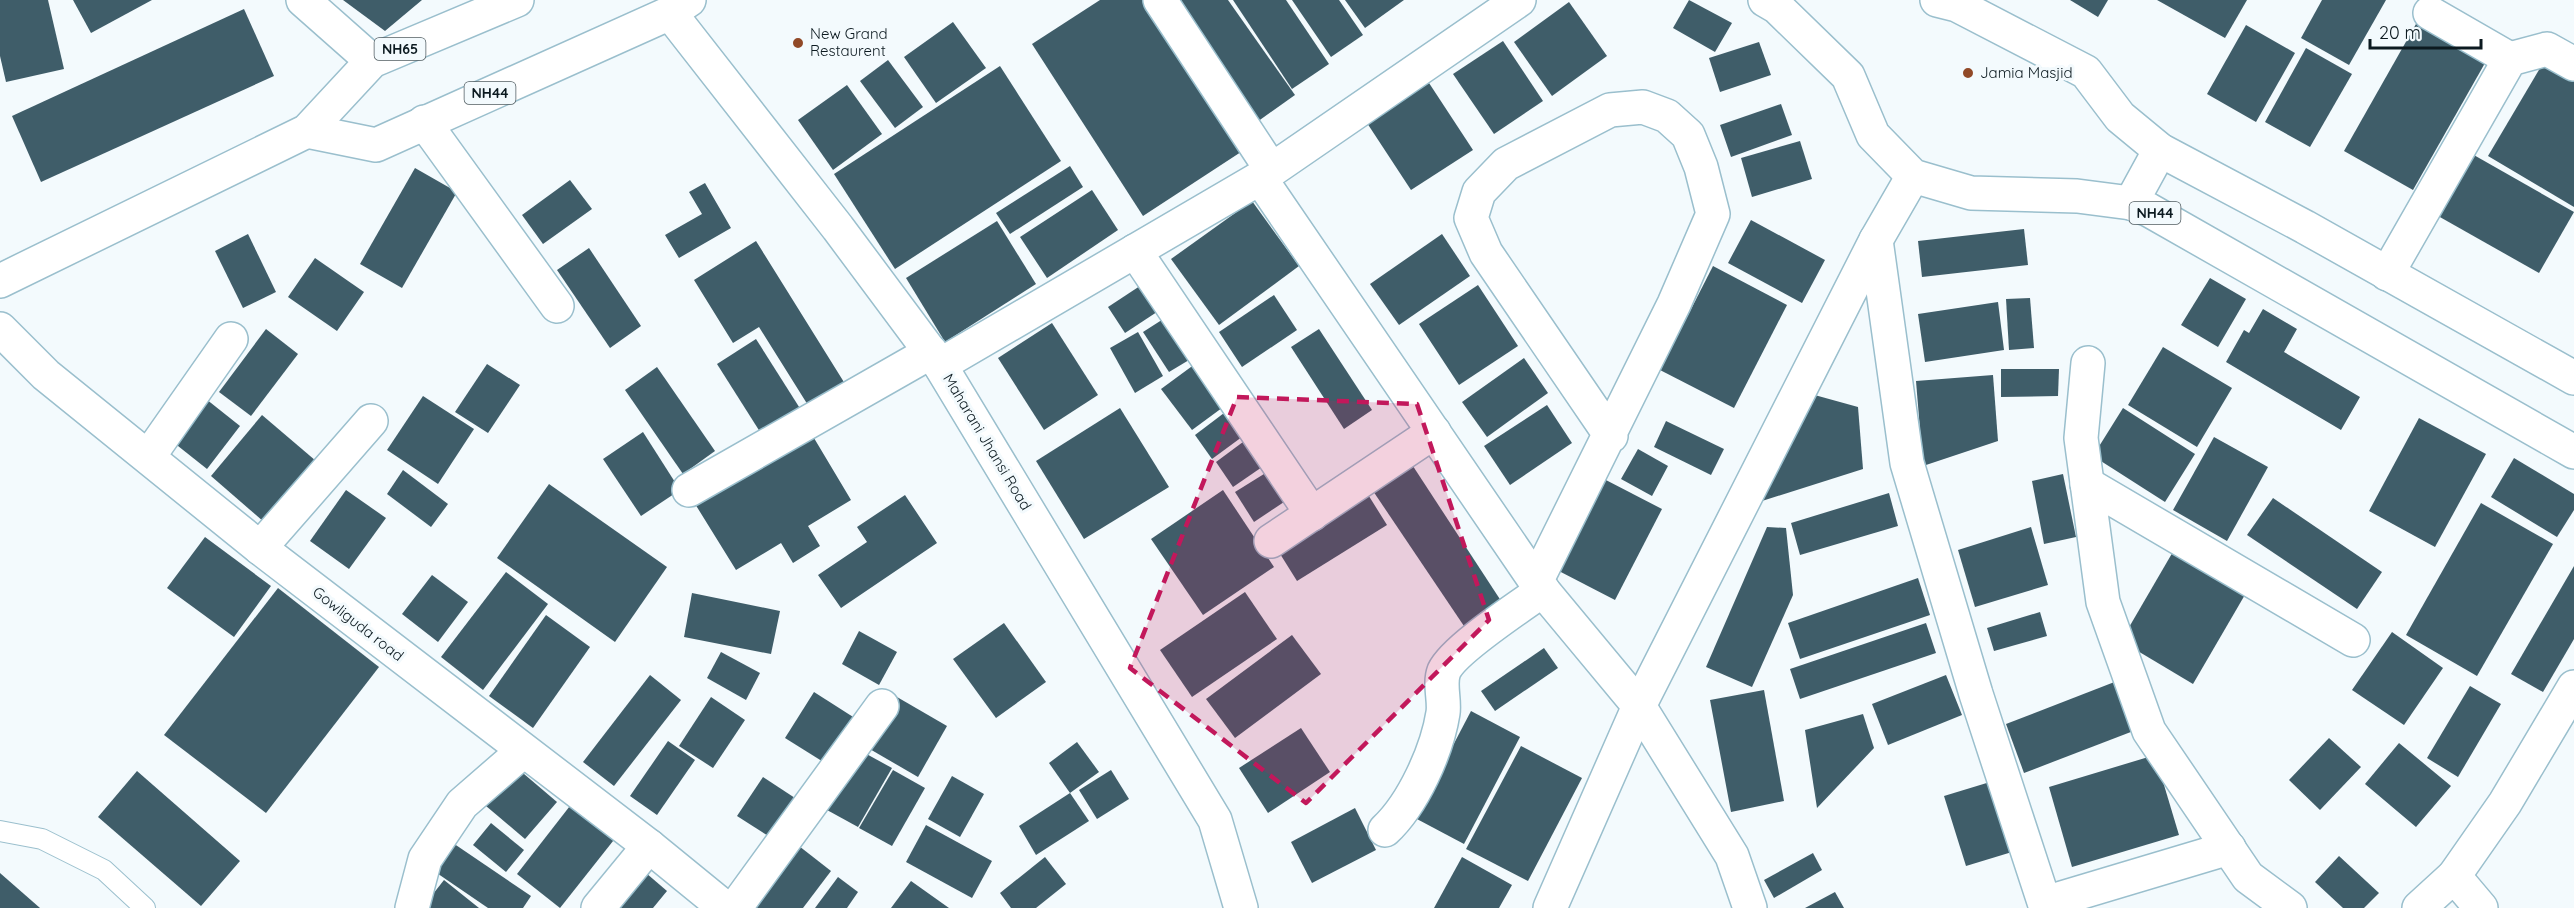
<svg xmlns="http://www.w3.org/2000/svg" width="2574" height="908" font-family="Quicksand,sans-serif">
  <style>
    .building { fill: #3f5d69 }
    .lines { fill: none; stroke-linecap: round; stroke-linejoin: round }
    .lane-casing { stroke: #9abfcd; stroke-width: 22 }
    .street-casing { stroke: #9abfcd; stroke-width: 36 }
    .secondary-casing { stroke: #9abfcd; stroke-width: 36 }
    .highway-casing { stroke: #9abfcd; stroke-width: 36 }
    .lane { stroke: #fff; stroke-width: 20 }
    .street { stroke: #fff; stroke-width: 33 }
    .secondary { stroke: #fff; stroke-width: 33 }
    .highway { stroke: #fff; stroke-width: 33 }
    .marked { fill: #c2185b; fill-opacity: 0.2; stroke: #c2185b; stroke-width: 4.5; stroke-dasharray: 12 8; stroke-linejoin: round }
    .poi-dot { fill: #914927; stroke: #f3fafd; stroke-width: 2 }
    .labels { text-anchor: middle; stroke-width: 6; stroke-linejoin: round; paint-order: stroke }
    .shield { fill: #f3fafd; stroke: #515d62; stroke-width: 1.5 }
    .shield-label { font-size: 14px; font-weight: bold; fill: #0c1a20 }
    .poi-label { font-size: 15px; fill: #0c1a20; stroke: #f3fafd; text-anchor: start }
    .street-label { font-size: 15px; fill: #0c1a20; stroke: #f3fafd }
  </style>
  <rect width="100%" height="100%" fill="#f3fafd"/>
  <g class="building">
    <polygon points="0,0 48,0 64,69 6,82 0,56"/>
    <polygon points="73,0 152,0 91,33"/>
    <polygon points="343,0 422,0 385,31"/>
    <polygon points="1100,0 1147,0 1244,150 1143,216 1032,44"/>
    <polygon points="1172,0 1228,0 1295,95 1257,122"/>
    <polygon points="1233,0 1286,0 1329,64 1292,89"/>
    <polygon points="1292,0 1339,0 1363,35 1331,57"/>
    <polygon points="1345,0 1404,0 1365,28"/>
    <polygon points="1689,0 1732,23 1715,52 1673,28"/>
    <polygon points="2070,0 2108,0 2098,17"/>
    <polygon points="2157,0 2247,0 2225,38"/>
    <polygon points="2322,0 2386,0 2349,65 2301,38"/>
    <polygon points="1569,2 1607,56 1552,96 1514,42"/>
    <polygon points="244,9 274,76 41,182 12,116"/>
    <polygon points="2420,17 2489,56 2413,190 2344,151"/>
    <polygon points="953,22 986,68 936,103 904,57"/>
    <polygon points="2246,25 2295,53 2256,122 2207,94"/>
    <polygon points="1503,41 1543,101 1494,134 1453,74"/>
    <polygon points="1759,42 1771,75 1720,92 1709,58"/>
    <polygon points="2306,48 2352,74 2310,147 2265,122"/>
    <polygon points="888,60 923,107 895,128 860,81"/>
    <polygon points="2543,63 2574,81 2574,207 2488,156"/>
    <polygon points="1000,66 1061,161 895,269 834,174"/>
    <polygon points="1429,83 1473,150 1411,190 1367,123"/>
    <polygon points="847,85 882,134 833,170 798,120"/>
    <polygon points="1781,104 1792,135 1731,157 1720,125"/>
    <polygon points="1800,141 1812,179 1752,197 1741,158"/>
    <polygon points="2465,150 2574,212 2539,273 2431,212"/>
    <polygon points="1070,166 1083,187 1010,234 996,213"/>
    <polygon points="415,168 457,192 402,288 360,264"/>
    <polygon points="570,180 592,209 543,244 522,215"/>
    <polygon points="705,183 731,228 679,258 665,235 702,214 689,192"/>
    <polygon points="1092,190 1118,230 1047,278 1020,237"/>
    <polygon points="1252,201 1299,266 1219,325 1171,259"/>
    <polygon points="1751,220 1825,260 1802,303 1728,263"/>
    <polygon points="997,221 1036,284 945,342 906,278"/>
    <polygon points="2024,229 2028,265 1922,277 1918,241"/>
    <polygon points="248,234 276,292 243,308 215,251"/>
    <polygon points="1442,234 1470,276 1399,325 1370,284"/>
    <polygon points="756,241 847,387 811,410 759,327 733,343 694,280"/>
    <polygon points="589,248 641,326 610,348 557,270"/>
    <polygon points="315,258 364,292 337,331 288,297"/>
    <polygon points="1713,266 1787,305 1734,408 1660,370"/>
    <polygon points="2210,278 2246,299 2218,347 2181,325"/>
    <polygon points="1146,282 1163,308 1125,333 1108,307"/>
    <polygon points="1478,285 1518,346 1459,385 1419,324"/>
    <polygon points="1274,295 1297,330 1242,367 1219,332"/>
    <polygon points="2030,298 2034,348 2009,350 2006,299"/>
    <polygon points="1998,302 2004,350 1925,362 1918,314"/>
    <polygon points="2263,309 2297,329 2284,352 2360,397 2341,430 2226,362 2244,330 2249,333"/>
    <polygon points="1168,316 1194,357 1169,372 1143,332"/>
    <polygon points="1052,323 1098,395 1044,430 998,358"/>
    <polygon points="266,329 298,354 251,416 219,392"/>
    <polygon points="1319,329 1372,410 1344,429 1291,347"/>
    <polygon points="1138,332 1163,376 1135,393 1110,348"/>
    <polygon points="756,339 801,410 762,435 717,364"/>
    <polygon points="2163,347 2232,388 2197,447 2128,405"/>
    <polygon points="1524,358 1548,393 1487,437 1462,402"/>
    <polygon points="487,364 520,385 488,433 455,412"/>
    <polygon points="1195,364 1226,405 1192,430 1161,389"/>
    <polygon points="657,367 715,451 683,474 625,390"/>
    <polygon points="2001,369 2059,369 2058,396 2001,397"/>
    <polygon points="1993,375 1998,441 1923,466 1916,381"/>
    <polygon points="1811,394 1858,407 1863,469 1762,501"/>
    <polygon points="423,396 474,429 438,484 387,450"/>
    <polygon points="206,399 240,426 207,469 173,442"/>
    <polygon points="1547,405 1572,443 1510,485 1484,446"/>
    <polygon points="1120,408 1169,487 1084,539 1036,461"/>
    <polygon points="2123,408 2195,454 2165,502 2093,456"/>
    <polygon points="1228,410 1246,434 1212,459 1195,435"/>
    <polygon points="262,415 316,461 264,522 211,476"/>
    <polygon points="2419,418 2486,454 2435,547 2369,511"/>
    <polygon points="1666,421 1724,449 1711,475 1654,447"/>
    <polygon points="808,428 851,500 808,526 820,546 793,563 781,543 736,570 692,499"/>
    <polygon points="643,432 680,490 641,516 603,459"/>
    <polygon points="2214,437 2268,467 2227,541 2173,510"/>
    <polygon points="1247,439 1265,465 1233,487 1216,462"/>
    <polygon points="1638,449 1668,466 1652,496 1621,479"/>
    <polygon points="2514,458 2574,494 2574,510 2557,537 2491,497"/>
    <polygon points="1409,460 1505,607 1468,632 1369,485"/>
    <polygon points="1272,469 1290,498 1254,522 1235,492"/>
    <polygon points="403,470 448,504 431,527 387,494"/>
    <polygon points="2063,474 2076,537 2044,544 2032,481"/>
    <polygon points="1602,478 1662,509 1615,600 1555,569"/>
    <polygon points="549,484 667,567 615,642 497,558"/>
    <polygon points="346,490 386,518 349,569 310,541"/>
    <polygon points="1223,490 1274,567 1203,615 1151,539"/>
    <polygon points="1367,493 1387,525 1297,581 1277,549"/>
    <polygon points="1889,493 1898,526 1800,555 1791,523"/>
    <polygon points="905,495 937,543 841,608 818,575 867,542 857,527"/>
    <polygon points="2273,498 2382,572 2357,609 2247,535"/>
    <polygon points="2481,503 2553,544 2477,676 2406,635"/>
    <polygon points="1767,527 1786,528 1793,595 1752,687 1706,667"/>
    <polygon points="2031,527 2048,585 1975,607 1958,550"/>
    <polygon points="205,537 271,586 234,637 167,588"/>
    <polygon points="2174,550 2246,593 2193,684 2121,641"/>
    <polygon points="2574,566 2574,639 2543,692 2511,674"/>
    <polygon points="506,572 548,604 483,690 441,657"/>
    <polygon points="432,575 468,602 438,642 402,614"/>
    <polygon points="1918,578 1930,615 1800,659 1788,623"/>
    <polygon points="278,588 379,667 266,813 164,735"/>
    <polygon points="1245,592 1277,639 1192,697 1160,650"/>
    <polygon points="692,593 780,611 771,654 684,637"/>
    <polygon points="2040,612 2047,636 1994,651 1987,628"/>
    <polygon points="546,615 590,647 533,728 489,696"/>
    <polygon points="1004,623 1046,682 996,718 953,659"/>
    <polygon points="1926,623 1936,653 1800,699 1790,669"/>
    <polygon points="859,631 897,652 879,685 842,664"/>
    <polygon points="2392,632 2443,668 2404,725 2352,690"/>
    <polygon points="1292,635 1321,674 1235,738 1206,699"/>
    <polygon points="1544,648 1558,668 1495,711 1481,691"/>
    <polygon points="721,652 760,673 746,700 707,678"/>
    <polygon points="650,675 681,700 614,786 583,762"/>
    <polygon points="1946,675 1962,715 1888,745 1872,704"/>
    <polygon points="2117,681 2136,730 2024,773 2006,724"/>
    <polygon points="2470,686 2501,704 2458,777 2427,758"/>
    <polygon points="1764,690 1784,801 1731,812 1710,700"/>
    <polygon points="814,692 861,722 833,768 785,738"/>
    <polygon points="711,697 745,720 713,768 679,746"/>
    <polygon points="897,697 947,726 918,777 868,748"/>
    <polygon points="1471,711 1520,737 1464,844 1415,818"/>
    <polygon points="1863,714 1874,748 1817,808 1805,730"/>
    <polygon points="1301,728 1330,772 1268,813 1239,768"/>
    <polygon points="2329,738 2361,767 2320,810 2289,780"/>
    <polygon points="668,741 695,760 657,815 630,796"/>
    <polygon points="1077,742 1099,772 1070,793 1049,763"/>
    <polygon points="2399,743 2451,786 2416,827 2365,784"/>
    <polygon points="1521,746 1582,778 1528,881 1466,849"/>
    <polygon points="861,751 892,768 858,827 827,810"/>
    <polygon points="2155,755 2179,835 2072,867 2049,787"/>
    <polygon points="517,768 557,802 525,839 486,806"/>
    <polygon points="893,770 925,788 892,846 859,828"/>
    <polygon points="1111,770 1129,799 1097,819 1079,790"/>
    <polygon points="137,771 240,861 201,906 98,817"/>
    <polygon points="952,776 984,794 960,837 928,819"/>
    <polygon points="763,777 798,800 773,839 737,816"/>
    <polygon points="1990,782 2012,852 1966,866 1944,796"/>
    <polygon points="1070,793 1089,821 1036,855 1019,826"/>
    <polygon points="573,802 617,836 560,908 517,874"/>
    <polygon points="1355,808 1376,850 1312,883 1291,842"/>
    <polygon points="491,823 524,850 506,872 473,845"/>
    <polygon points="926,825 992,861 972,898 906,862"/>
    <polygon points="447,839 531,896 523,908 488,908 428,867"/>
    <polygon points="799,846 831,871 803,908 751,908"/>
    <polygon points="1813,853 1822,870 1774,898 1764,880"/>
    <polygon points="2339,856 2379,893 2364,908 2343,908 2315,882"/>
    <polygon points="1045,857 1066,884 1036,908 1011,908 1000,893"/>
    <polygon points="1462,857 1512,885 1499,908 1434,908"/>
    <polygon points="639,867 667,891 653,908 604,908"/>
    <polygon points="0,873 40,908 0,908"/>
    <polygon points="838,877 858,892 847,908 815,908"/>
    <polygon points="444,880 479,908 422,908"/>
    <polygon points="911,881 949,908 891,908"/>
    <polygon points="1835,892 1844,908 1805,908"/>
  </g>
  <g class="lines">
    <g class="lane-casing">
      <polyline id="lane" points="0,831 42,839 104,870 145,908"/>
    </g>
    <g class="street-casing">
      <g id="street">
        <polyline points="303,0 372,61"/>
        <polyline points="1160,0 1271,169"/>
        <polyline points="2430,13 2510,59"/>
        <polyline points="424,122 557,306"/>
        <polyline points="1260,178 1536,582 1639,706 1732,856 1750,908"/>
        <polyline points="1876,240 1907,463 1976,694 2046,908"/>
        <polyline points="1135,251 1312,514"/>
        <polyline points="2387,274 2510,59 2547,49 2574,64"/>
        <polyline points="0,329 46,375 260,548 649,846 725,908"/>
        <polyline points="2088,363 2081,438 2103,602 2149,731 2248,877 2290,908"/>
        <polyline points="940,365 1260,178 1519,0"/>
        <polyline points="149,456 231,339"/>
        <polyline points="2087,484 2353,640"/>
        <polyline points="689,490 931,352"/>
        <polyline points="1271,541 1434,432"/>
        <polyline points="260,548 371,421"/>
        <polyline points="1536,582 1674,304 1713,214 1701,167 1688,135 1667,116 1643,107 1610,110 1506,164 1479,192 1471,218 1486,253 1611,436"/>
        <path d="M1385,830C1413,804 1437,751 1443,713C1445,700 1439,684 1444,671C1454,649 1521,606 1543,590"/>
        <polyline points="2454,876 2505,803 2574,687"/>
        <polyline points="2045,903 2229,848"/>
        <polyline points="412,908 425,859 462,804 523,751"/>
        <polyline points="598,908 649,846"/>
        <polyline points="735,908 882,706"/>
        <polyline points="2419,908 2454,876 2481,908"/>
      </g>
    </g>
    <g class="secondary-casing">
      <g id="secondary">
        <polyline points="670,13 838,228 940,365 1215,820 1241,908"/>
        <polyline points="1550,908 1639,706 1876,240 1913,176"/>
      </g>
    </g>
    <g class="highway-casing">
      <g id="highway">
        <polyline points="1765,0 1777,7 1848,76 1873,135 1913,176 1971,193 2077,196 2131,203 2149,210 2574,452"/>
        <polyline points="1937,0 1957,5 2086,72 2120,117 2160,150 2305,227 2574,378"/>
        <polyline points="307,131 376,145 670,13 689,0"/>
        <polyline points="2131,203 2160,150"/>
        <polyline points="0,281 307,131 372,61 517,0"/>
      </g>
    </g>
    <use href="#lane" class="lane"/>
    <use href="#street" class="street"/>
    <use href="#secondary" class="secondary"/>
    <use href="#highway" class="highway"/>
  </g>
  <path class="marked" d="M1237,397L1417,404L1489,620L1306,803L1130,668Z"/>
  <g class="poi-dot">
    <circle cx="798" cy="43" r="6"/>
    <circle cx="1968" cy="73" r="6"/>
  </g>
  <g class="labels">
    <g class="shield">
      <rect x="374.5" y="38" width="51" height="22" rx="4.5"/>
      <rect x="464.5" y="82" width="51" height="22" rx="4.5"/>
      <rect x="2129.5" y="202" width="51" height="22" rx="4.5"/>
    </g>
    <g class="shield-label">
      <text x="400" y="54">NH65</text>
      <text x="490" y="98">NH44</text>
      <text x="2155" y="218">NH44</text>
    </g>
    <g class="poi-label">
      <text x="810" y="39">New Grand<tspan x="810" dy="17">Restaurent</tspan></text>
      <text x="1980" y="78">Jamia Masjid</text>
    </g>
    <g class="street-label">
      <text transform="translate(987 442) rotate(59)" y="5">Maharani Jhansi Road</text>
      <text transform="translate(358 624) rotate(38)" y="5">Gowliguda road</text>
    </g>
  </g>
  <path d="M2370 39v9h111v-9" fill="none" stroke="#0c1a20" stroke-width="3"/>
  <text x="2379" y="39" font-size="18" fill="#0c1a20" stroke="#f3fafd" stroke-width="4.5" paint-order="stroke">20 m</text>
</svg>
